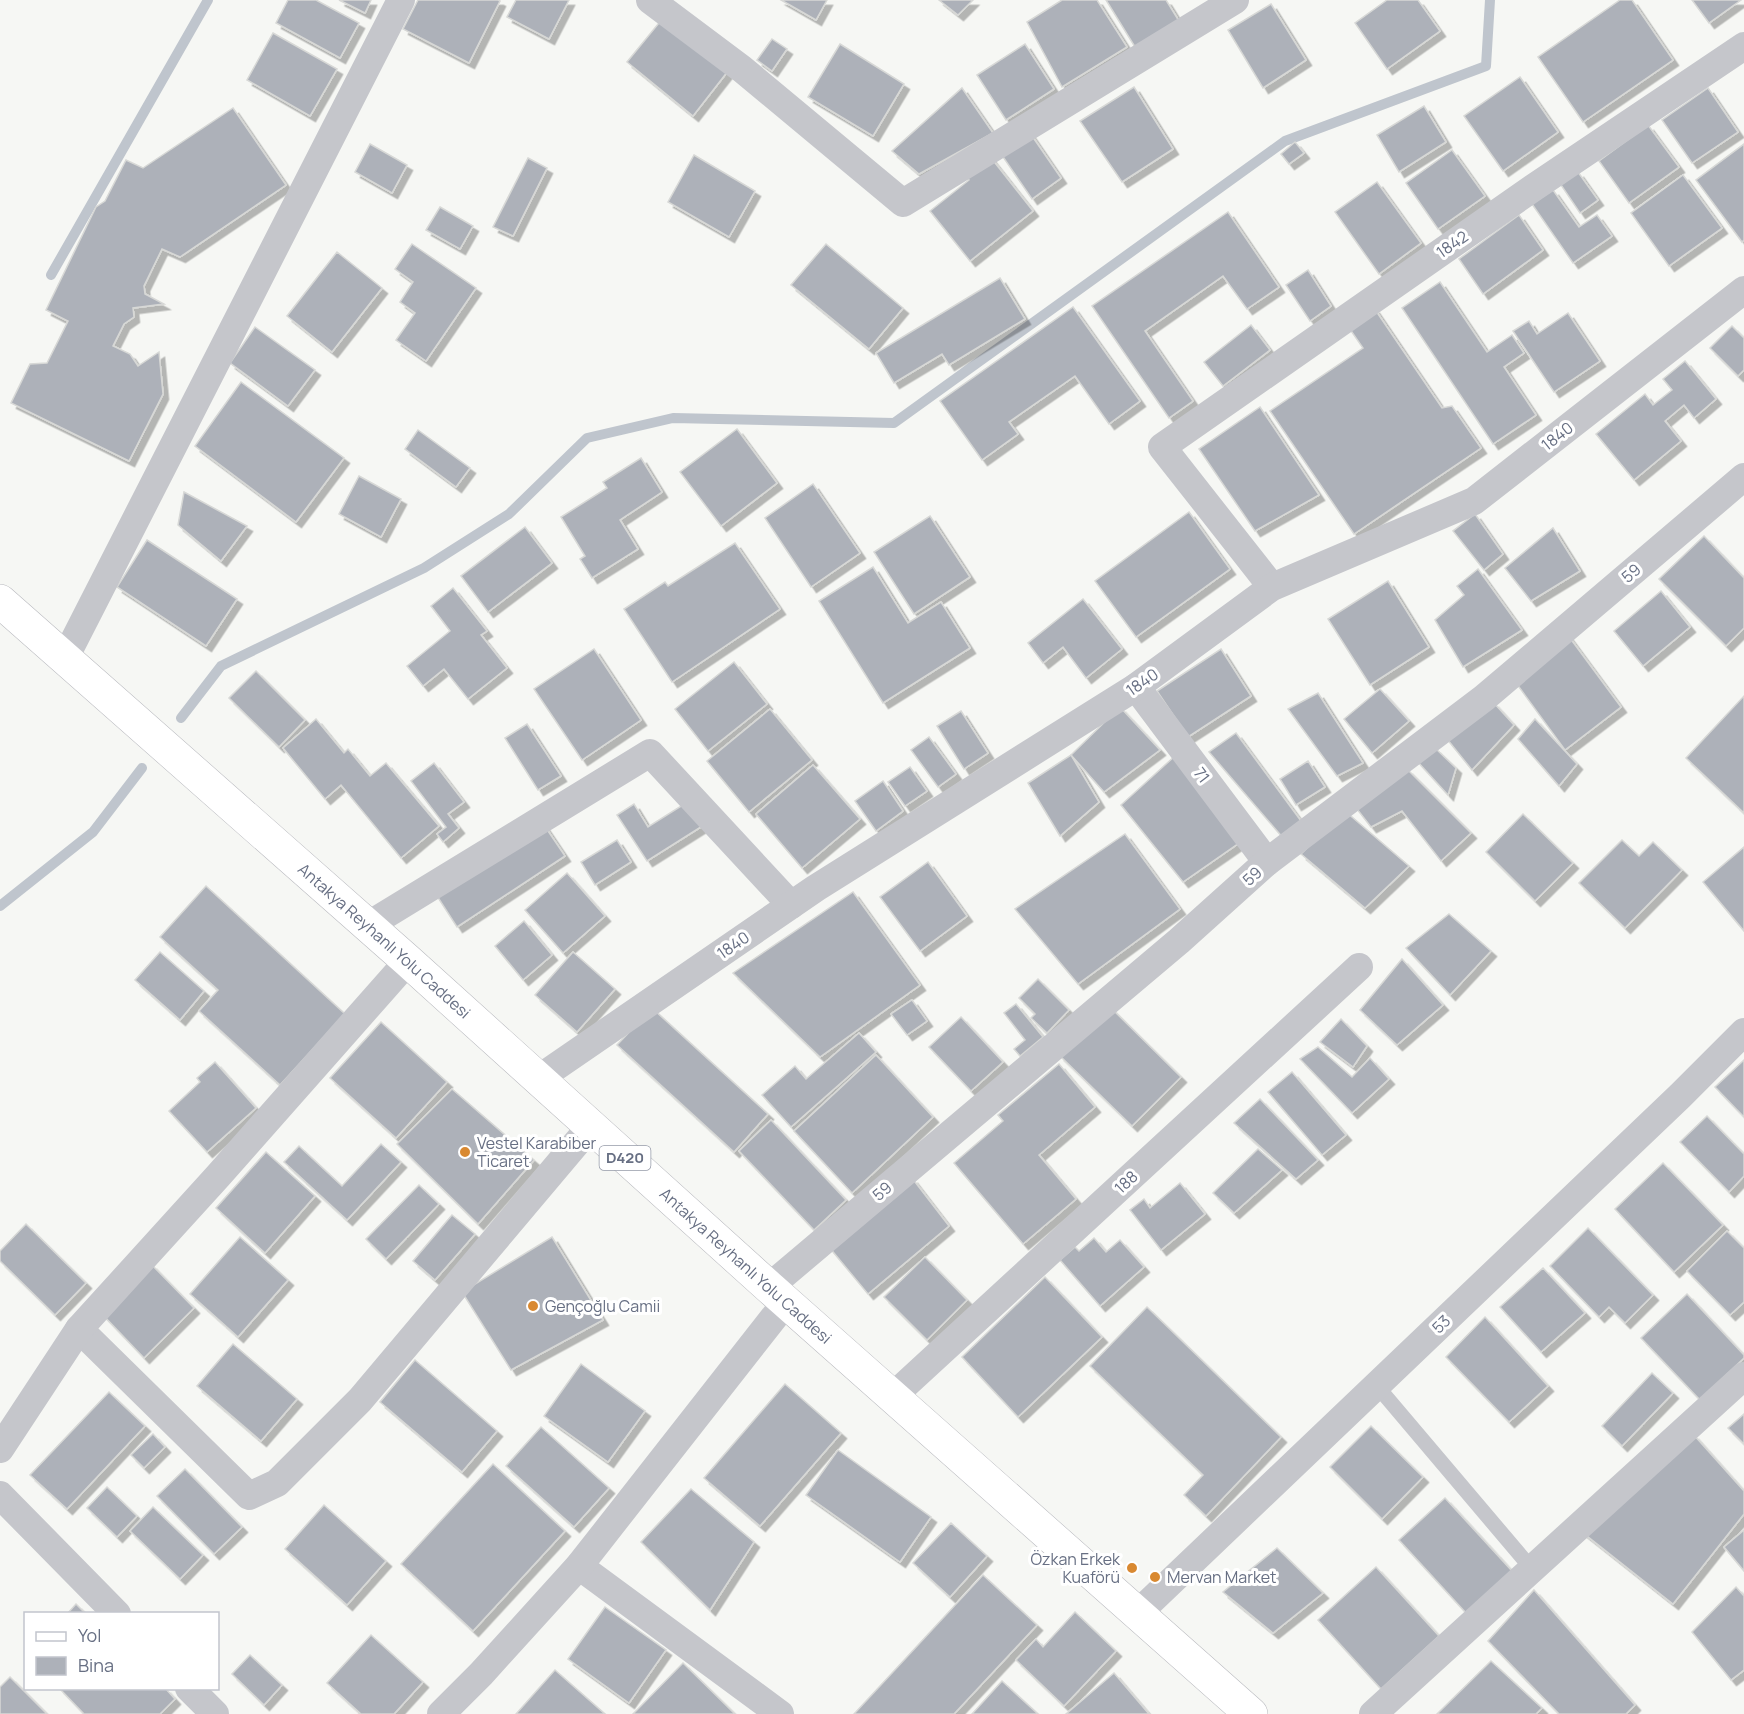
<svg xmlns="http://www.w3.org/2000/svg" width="1744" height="1714" font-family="Manrope,sans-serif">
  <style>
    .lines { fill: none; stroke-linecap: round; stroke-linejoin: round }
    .stream { stroke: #bfc5cd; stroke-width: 10 }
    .building { fill: #adb1b9; stroke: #d7d8d6; stroke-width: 1.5; filter: url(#shadow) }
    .primary-casing { stroke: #b8b9be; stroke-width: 34 }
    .lane { stroke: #c5c6cb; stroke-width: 15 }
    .street { stroke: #c5c6cb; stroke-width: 28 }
    .primary { stroke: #fff; stroke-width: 33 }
    .poi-dot { fill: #d98931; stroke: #fff; stroke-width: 2 }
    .labels { text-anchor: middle; stroke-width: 6; stroke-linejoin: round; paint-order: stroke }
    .shield { fill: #fff; stroke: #959aa8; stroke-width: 1.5 }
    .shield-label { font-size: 15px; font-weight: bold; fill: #676f83 }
    .street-label { font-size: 16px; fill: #676f83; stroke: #fff }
    .poi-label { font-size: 16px; fill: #676f83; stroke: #fff; text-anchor: start }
  </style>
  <defs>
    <filter id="shadow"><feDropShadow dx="5.5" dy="5.5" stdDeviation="0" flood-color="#0004"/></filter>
  </defs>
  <rect width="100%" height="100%" fill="#f6f7f4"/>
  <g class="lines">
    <g class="stream">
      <polyline points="51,275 208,0"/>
      <polyline points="181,718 221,666 424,568 509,514 587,438 673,418 894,423 1285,141 1486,66 1490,0"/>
      <polyline points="0,906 93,832 142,768"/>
    </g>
  </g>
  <g class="building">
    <polygon points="288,0 316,0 359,23 340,58 276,23"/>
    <polygon points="339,0 371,0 365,13"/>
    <polygon points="418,0 498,0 500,1 469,63 403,29"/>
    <polygon points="516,0 569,0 549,39 507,17"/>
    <polygon points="781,0 827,0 816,20"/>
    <polygon points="939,0 973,0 958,15"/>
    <polygon points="1062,0 1097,0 1127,47 1062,87 1027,22"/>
    <polygon points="1106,0 1166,0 1179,21 1135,47"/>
    <polygon points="1387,0 1418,0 1440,31 1387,69 1355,23"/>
    <polygon points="1620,0 1632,0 1673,60 1583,122 1538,57"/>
    <polygon points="1692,0 1741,0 1709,23"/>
    <polygon points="1271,4 1306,60 1263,88 1228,30"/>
    <polygon points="663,18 728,71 693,116 627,62"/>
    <polygon points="273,33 337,69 310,116 247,80"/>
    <polygon points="772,39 787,49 772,71 757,60"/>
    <polygon points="840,44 904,84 873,136 808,97"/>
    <polygon points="1025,44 1054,89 1006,120 977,75"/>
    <polygon points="1520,77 1558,132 1503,171 1464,116"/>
    <polygon points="1134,87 1173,149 1122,182 1080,121"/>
    <polygon points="962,88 993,133 919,174 892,151"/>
    <polygon points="1708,88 1738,132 1692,163 1662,120"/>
    <polygon points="1424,106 1446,142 1399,172 1377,135"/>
    <polygon points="233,108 286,185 180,257 162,249 144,286 145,294 164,304 133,308 134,317 124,324 113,346 130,354 138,366 159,352 163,394 129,461 11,403 30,364 47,363 68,321 46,310 96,207 105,201 126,160 143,168"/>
    <polygon points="1648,125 1679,167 1629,203 1599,161"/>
    <polygon points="1030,133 1061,178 1032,199 1001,154"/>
    <polygon points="1295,142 1304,153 1289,164 1281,154"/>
    <polygon points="370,144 407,165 392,193 355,172"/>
    <polygon points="1744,144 1744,240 1742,242 1696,180"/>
    <polygon points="1452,150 1485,196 1438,229 1406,183"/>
    <polygon points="988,154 1033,211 970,261 930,211 969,180 963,174"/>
    <polygon points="694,155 755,191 729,237 668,202"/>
    <polygon points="528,158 547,168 513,236 493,227"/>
    <polygon points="1578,172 1598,200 1580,213 1561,185"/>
    <polygon points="1683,175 1722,228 1669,266 1631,213"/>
    <polygon points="1377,182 1421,243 1379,274 1335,212"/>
    <polygon points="1553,190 1579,227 1597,215 1612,236 1573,263 1532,204"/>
    <polygon points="440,207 473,226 460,249 426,230"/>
    <polygon points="1228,212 1279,287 1247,309 1223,276 1145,331 1193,401 1169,418 1092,306"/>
    <polygon points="1519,215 1543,250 1483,294 1459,259"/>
    <polygon points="412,244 476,288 426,361 396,340 415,313 400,302 413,282 395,269"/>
    <polygon points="826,244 903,308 869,349 791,285"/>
    <polygon points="337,252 382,288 332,352 287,316"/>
    <polygon points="1308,270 1331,306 1310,321 1286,285"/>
    <polygon points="1000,278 1025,319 949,365 942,354 894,383 876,353"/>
    <polygon points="1440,282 1487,352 1512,335 1524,353 1504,367 1536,415 1493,444 1402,308"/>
    <polygon points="1073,307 1140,401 1109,424 1075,376 1009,422 1018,434 982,460 940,401"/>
    <polygon points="1374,308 1442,408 1452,406 1481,448 1354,534 1270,411 1363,348 1347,325"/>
    <polygon points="1568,313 1600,361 1554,392 1513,331 1529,321 1537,334"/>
    <polygon points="1251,325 1270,350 1223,386 1204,362"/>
    <polygon points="1732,326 1744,338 1744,370 1738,376 1710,348"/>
    <polygon points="255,327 315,370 288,406 230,363"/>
    <polygon points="1685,361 1716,399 1694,418 1684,405 1665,421 1681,441 1634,480 1596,434 1645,394 1653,405 1672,390 1663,379"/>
    <polygon points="241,382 344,458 296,522 195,446"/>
    <polygon points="1260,407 1319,495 1255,531 1199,449"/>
    <polygon points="737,429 777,483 721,526 680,472"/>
    <polygon points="418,430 470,468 456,487 405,449"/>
    <polygon points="641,458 662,492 620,520 638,549 592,578 580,559 585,556 561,517 607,488 603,482"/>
    <polygon points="359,476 401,499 381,537 339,514"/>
    <polygon points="813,484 860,553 811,587 765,518"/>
    <polygon points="184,492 247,526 221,561 178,525"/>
    <polygon points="1189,512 1230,569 1136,637 1095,581"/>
    <polygon points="1475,514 1503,554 1484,570 1453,531"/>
    <polygon points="930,516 970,577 914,614 874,552"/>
    <polygon points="525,527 552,563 488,612 461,576"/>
    <polygon points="1553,528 1580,571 1531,601 1505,568"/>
    <polygon points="1704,536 1744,578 1744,628 1726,646 1659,579"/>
    <polygon points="147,540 237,599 206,646 117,587"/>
    <polygon points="735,543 780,609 672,682 624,609 665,582 668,586"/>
    <polygon points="873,567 908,623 941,602 970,648 883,703 819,601"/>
    <polygon points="1478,569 1522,630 1463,667 1435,620 1464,595 1457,586"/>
    <polygon points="1388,581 1429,647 1370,685 1328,619"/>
    <polygon points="453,588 487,631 481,635 507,668 468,699 444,669 423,686 407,666 450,631 431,606"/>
    <polygon points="1661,591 1690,627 1643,666 1614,631"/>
    <polygon points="1083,599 1122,649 1086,678 1063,647 1043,663 1028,643"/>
    <polygon points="1567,634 1621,707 1565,750 1511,676"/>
    <polygon points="594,649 641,720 582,760 534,689"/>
    <polygon points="1221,649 1251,696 1188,737 1157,691"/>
    <polygon points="734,662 767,704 708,751 675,709"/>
    <polygon points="256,671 305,720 279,747 229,698"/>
    <polygon points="1380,689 1409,721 1372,753 1344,719"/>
    <polygon points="1318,693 1363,763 1337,776 1288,709"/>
    <polygon points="1744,696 1744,813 1686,758"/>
    <polygon points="1493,702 1514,725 1472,770 1447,739"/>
    <polygon points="1120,707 1160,750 1104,792 1071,755"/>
    <polygon points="770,709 812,760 749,812 707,761"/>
    <polygon points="961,711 988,753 964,769 937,726"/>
    <polygon points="316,719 344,753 348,749 370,776 386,763 439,826 401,858 341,785 325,799 283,748"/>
    <polygon points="1535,719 1577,764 1559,786 1518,739"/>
    <polygon points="527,724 561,776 538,790 505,738"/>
    <polygon points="1236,733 1304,825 1284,839 1209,752"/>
    <polygon points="929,737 956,774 938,787 911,750"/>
    <polygon points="1435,748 1456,768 1448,795 1416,760"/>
    <polygon points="1071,755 1099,802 1060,836 1028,783"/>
    <polygon points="1176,755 1239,843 1183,882 1121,805"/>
    <polygon points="1308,761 1325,787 1296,805 1280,779"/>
    <polygon points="434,763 464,802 448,814 459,828 443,842 437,834 446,827 411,781"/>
    <polygon points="813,765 860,819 802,868 756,814"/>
    <polygon points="910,767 927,791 905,806 888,782"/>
    <polygon points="1407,769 1471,833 1441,861 1402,811 1371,827 1353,804"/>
    <polygon points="883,781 903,811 876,831 855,801"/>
    <polygon points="689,801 704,825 647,861 617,815 634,804 648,827"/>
    <polygon points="1345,811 1409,866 1365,908 1301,854"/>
    <polygon points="1523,814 1573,863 1535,901 1486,852"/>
    <polygon points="544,825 565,856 457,927 437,896"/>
    <polygon points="1125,834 1180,909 1078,984 1015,909"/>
    <polygon points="617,840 631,862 595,885 581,862"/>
    <polygon points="1622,840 1639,856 1653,842 1682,870 1625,928 1579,883"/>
    <polygon points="1744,847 1744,931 1703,882"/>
    <polygon points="928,862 967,916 920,951 880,897"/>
    <polygon points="567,873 605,916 563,953 525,910"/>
    <polygon points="206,886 345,1014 280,1085 199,1011 218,990 160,937"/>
    <polygon points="853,892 920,985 820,1057 733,973"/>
    <polygon points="1449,914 1491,951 1450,995 1406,948"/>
    <polygon points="524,921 552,955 523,980 495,946"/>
    <polygon points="160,952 204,991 180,1020 135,980"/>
    <polygon points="573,952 615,989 577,1032 535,995"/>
    <polygon points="1402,959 1443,1005 1397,1045 1360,1010"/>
    <polygon points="1038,979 1069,1010 1047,1033 1031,1018 1035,1014 1019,998"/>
    <polygon points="912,1000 927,1021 907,1035 891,1014"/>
    <polygon points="1016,1004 1043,1037 1020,1056 1014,1049 1025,1040 1004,1013"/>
    <polygon points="1108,1005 1181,1077 1132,1126 1059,1055"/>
    <polygon points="652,1008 768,1114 734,1152 617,1045"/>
    <polygon points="961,1017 1003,1062 971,1091 929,1047"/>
    <polygon points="1341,1019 1367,1046 1353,1067 1320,1042"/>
    <polygon points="381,1022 447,1082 396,1138 330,1078"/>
    <polygon points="859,1033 876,1052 791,1127 762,1095 795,1066 806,1079"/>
    <polygon points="1318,1047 1352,1077 1370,1058 1389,1079 1352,1113 1300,1059"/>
    <polygon points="876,1055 933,1117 852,1193 794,1131"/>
    <polygon points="1744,1060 1744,1117 1715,1087"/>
    <polygon points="215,1062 256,1108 207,1152 169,1111 200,1082 197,1078"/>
    <polygon points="1059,1064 1095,1107 1039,1155 1076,1199 1023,1244 954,1163 1003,1121 998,1115"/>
    <polygon points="1292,1072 1346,1135 1322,1155 1268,1092"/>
    <polygon points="452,1089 534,1160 478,1224 397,1144"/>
    <polygon points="1260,1099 1318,1160 1296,1179 1234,1123"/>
    <polygon points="1707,1116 1744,1154 1744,1176 1729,1192 1680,1142"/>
    <polygon points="771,1120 846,1200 814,1230 739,1151"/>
    <polygon points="381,1144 401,1162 347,1220 284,1162 299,1146 342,1186"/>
    <polygon points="1258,1149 1282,1170 1234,1213 1213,1193"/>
    <polygon points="266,1152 315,1196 265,1253 216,1208"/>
    <polygon points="1663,1163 1723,1225 1674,1272 1615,1209"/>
    <polygon points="912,1178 949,1226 868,1294 829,1247"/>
    <polygon points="1180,1183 1205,1214 1161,1250 1130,1210 1144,1199 1150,1208"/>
    <polygon points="419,1185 439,1204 386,1259 366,1239"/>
    <polygon points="452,1215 475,1234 435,1280 413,1261"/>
    <polygon points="26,1224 86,1283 55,1315 0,1261 0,1251"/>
    <polygon points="1588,1228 1653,1295 1625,1323 1609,1307 1599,1317 1550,1266"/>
    <polygon points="1727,1231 1744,1248 1744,1302 1730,1315 1687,1271"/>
    <polygon points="240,1237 288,1280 238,1337 190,1294"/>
    <polygon points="552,1237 603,1320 511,1370 462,1292"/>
    <polygon points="1094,1238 1106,1252 1120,1240 1144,1267 1100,1306 1060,1260 1075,1247 1079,1251"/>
    <polygon points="925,1257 967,1300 927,1340 884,1297"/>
    <polygon points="151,1264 194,1308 144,1358 101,1313"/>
    <polygon points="1543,1268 1585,1313 1541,1352 1500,1307"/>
    <polygon points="1045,1277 1102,1337 1018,1417 962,1357"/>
    <polygon points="1687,1294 1744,1355 1744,1358 1700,1400 1641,1338"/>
    <polygon points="1147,1307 1281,1437 1206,1516 1184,1495 1203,1475 1090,1366"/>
    <polygon points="1485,1317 1548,1386 1509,1422 1446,1357"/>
    <polygon points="233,1344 297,1399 261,1441 197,1386"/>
    <polygon points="415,1360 497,1431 462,1472 380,1402"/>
    <polygon points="581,1364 645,1411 608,1462 544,1416"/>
    <polygon points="1652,1373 1673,1393 1622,1446 1602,1426"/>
    <polygon points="785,1384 841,1433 760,1526 704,1478"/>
    <polygon points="109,1392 145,1426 67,1509 30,1475"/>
    <polygon points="1744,1414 1744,1444 1728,1428"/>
    <polygon points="1371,1426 1423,1477 1382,1519 1330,1467"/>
    <polygon points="541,1427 609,1488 574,1527 506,1466"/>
    <polygon points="153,1434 165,1447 144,1468 131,1455"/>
    <polygon points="1693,1434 1744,1491 1744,1514 1673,1604 1582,1532"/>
    <polygon points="838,1450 931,1517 900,1562 806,1495"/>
    <polygon points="493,1464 565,1531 473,1631 401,1564"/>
    <polygon points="185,1469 242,1527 214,1554 157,1496"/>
    <polygon points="107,1487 137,1516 117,1537 87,1508"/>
    <polygon points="691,1489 754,1542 710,1610 641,1542"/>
    <polygon points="1445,1498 1512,1571 1466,1613 1399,1540"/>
    <polygon points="324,1505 386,1561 347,1605 285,1549"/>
    <polygon points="153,1507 203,1555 180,1579 130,1531"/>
    <polygon points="951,1523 987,1556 950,1597 913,1563"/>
    <polygon points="1744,1530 1744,1571 1724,1547"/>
    <polygon points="1277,1548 1323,1593 1273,1633 1223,1592"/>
    <polygon points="1376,1567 1439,1636 1381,1689 1318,1620"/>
    <polygon points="983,1575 1037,1625 954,1714 854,1714"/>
    <polygon points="1736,1587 1744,1596 1744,1670 1731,1680 1692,1632"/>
    <polygon points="1534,1590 1635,1705 1626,1714 1559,1714 1488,1641"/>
    <polygon points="76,1604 86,1614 67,1614"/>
    <polygon points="605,1607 666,1650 629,1703 568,1659"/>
    <polygon points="1075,1612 1116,1651 1064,1706 1016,1660 1036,1639 1043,1647"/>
    <polygon points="371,1635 423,1682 394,1714 361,1714 327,1683"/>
    <polygon points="250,1655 282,1685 264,1705 232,1674"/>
    <polygon points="1491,1661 1542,1708 1536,1714 1437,1714"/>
    <polygon points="683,1663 735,1714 633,1714"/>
    <polygon points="555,1670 605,1714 516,1714"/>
    <polygon points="1114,1673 1149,1714 1066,1714"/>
    <polygon points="10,1677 47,1714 0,1714 0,1687"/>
    <polygon points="1002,1681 1038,1714 972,1714"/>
    <polygon points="59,1688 165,1688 175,1699 160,1714 84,1714"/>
  </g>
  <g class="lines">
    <g class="primary-casing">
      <g id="primary">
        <path id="s1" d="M0,601L408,961L769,1287L1251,1714"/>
      </g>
    </g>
    <polyline class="lane" points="1377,1386 1532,1569"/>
    <g class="street">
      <polyline points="650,0 742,69 903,203 1235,0"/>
      <polyline points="1272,587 1162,447 1533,188 1744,46"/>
      <polyline points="65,658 401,0"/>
      <polyline points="1136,687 1267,862"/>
      <polyline points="367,926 650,753 791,905"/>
      <polyline points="538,1079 816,888 1136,687 1272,587 1474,501 1744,290"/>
      <polyline points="769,1287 1179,941 1267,862 1484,698 1744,477"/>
      <polyline points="79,1329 249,1496 277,1483 360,1400 590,1127"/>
      <polyline points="893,1396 1359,967"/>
      <polyline points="0,1449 79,1329 218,1176 408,961"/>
      <polyline points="0,1495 117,1614"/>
      <polyline points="579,1566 780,1714"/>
      <polyline points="1137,1614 1680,1096 1744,1032"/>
      <polyline points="189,1688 215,1714"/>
      <polyline points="441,1714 481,1674 579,1566 786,1302"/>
      <polyline points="1373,1714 1744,1376"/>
    </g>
    <use href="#primary" class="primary"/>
  </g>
  <g class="poi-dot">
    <circle cx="465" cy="1152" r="6"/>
    <circle cx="533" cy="1306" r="6"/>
    <circle cx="1132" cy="1568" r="6"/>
    <circle cx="1155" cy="1577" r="6"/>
  </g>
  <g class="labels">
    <rect class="shield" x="599.5" y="1146" width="51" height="24" rx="4.5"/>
    <g class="shield-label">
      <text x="625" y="1163">D420</text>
    </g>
    <g class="street-label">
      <text transform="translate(1452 244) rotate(-35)" y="6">1842</text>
      <text transform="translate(1557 436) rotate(-38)" y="6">1840</text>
      <text transform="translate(1631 573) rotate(-40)" y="6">59</text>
      <text transform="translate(1142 682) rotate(-35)" y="6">1840</text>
      <text transform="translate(1202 775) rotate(53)" y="6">71</text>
      <text transform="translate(1252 876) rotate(-42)" y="6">59</text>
      <text dy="6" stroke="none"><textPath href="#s1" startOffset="513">Antakya Reyhanlı Yolu Caddesi</textPath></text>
      <text transform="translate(733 945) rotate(-35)" y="6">1840</text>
      <text transform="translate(1126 1182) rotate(-43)" y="6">188</text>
      <text transform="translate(882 1191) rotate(-40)" y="6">59</text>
      <text dy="6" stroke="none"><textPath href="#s1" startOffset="999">Antakya Reyhanlı Yolu Caddesi</textPath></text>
      <text transform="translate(1441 1324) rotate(-44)" y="6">53</text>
    </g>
    <g class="poi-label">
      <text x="477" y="1149">Vestel Karabiber<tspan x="477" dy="18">Ticaret</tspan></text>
      <text x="545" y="1312">Gençoğlu Camii</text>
      <text x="1120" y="1565" text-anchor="end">Özkan Erkek<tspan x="1120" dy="18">Kuaförü</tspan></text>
      <text x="1167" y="1583">Mervan Market</text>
    </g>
  </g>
  <rect x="24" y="1612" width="195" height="78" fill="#ffffff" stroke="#c2c5cd" stroke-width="1.5"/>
  <rect x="36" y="1632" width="30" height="9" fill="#ffffff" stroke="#c2c5cd" stroke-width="1.5"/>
  <text x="78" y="1642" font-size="18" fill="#676f83">Yol</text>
  <rect x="36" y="1657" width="30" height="18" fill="#adb1b9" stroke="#c2c5cd" stroke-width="1.5"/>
  <text x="78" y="1672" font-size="18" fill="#676f83">Bina</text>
</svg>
